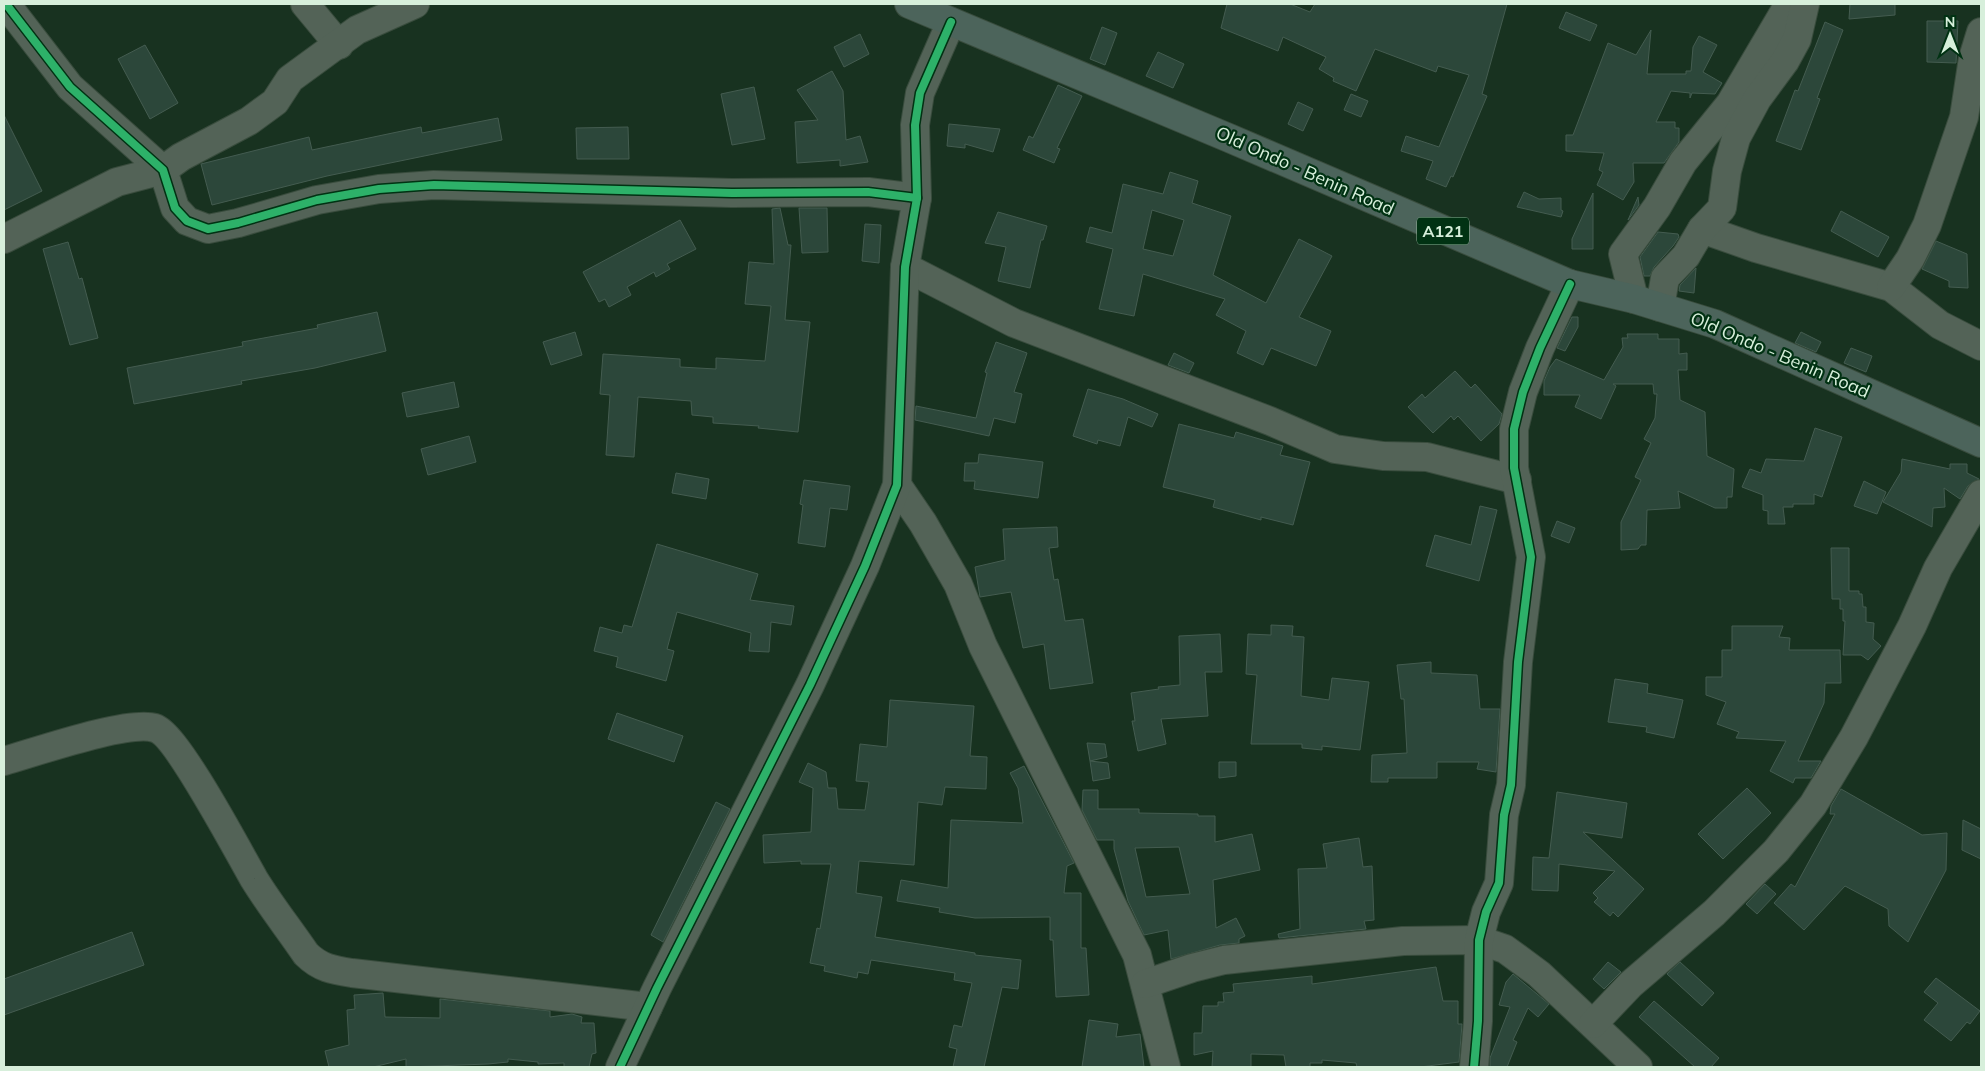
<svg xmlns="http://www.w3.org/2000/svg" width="1985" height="1071" font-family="Mulish,sans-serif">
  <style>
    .building { fill: #2c473a; stroke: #445c50; fill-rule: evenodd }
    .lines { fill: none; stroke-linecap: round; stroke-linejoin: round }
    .minor-casing { stroke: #394c3d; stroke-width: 30 }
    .major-casing { stroke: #394c3d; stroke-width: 30 }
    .minor { stroke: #536357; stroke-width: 28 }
    .major { stroke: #4c645b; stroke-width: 28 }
    .cycleway-casing { stroke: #013213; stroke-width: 11 }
    .cycleway { stroke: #2db169; stroke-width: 8 }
    .labels { text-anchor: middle; stroke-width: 4.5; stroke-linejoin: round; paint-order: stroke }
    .shield { fill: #013213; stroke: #97b69f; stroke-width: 1 }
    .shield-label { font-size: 16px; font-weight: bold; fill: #d7efdb }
    .street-label { font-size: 18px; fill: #d7efdb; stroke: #013213 }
  </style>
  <rect width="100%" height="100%" fill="#183220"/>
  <g class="building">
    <polygon points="1227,4 1290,4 1310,12 1315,4 1507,4 1482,94 1487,96 1453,177 1451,176 1446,187 1426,179 1433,161 1401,151 1406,136 1439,147 1469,75 1438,66 1436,72 1375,49 1356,91 1333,81 1334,78 1319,69 1326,57 1283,37 1278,51 1221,28"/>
    <polygon points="1850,4 1895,4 1895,15 1849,19"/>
    <polygon points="1566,12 1597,25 1590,41 1559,28"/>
    <polygon points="1927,21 1958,21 1956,63 1927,62"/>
    <polygon points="1825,22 1843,30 1817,98 1820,99 1801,150 1776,141 1795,90 1798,91"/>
    <polygon points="1102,27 1117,33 1105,65 1090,59"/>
    <polygon points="1651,30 1647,74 1686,74 1686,71 1691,71 1693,47 1699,36 1717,45 1703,72 1722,83 1715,94 1692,93 1690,98 1690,93 1671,91 1656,122 1675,122 1675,128 1679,128 1679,142 1664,163 1633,163 1634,182 1623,200 1597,185 1603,172 1599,170 1604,153 1566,151 1566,135 1573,135 1608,43 1636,55"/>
    <polygon points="860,34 869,54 844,67 834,47"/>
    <polygon points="145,45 178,103 150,119 118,59"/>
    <polygon points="1158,52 1184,64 1173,88 1146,76"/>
    <polygon points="832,71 843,91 846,140 860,136 868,162 840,166 840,160 797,163 795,122 818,120 797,90"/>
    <polygon points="1058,85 1082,96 1057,148 1060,149 1054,163 1023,150 1029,136 1033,138"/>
    <polygon points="754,87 765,139 732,145 721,94"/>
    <polygon points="1351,94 1368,101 1361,117 1344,110"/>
    <polygon points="1298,102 1313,109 1303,131 1288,124"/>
    <polygon points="4,115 42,191 4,210"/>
    <polygon points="498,118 502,140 327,176 212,205 201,164 309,137 312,150 421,127 422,133"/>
    <polygon points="949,124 1000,129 993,152 965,144 965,148 947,146"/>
    <polygon points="628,127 629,159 577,159 576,128"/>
    <path d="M1170,172L1198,181L1192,203L1231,216L1213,275L1266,303L1299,239L1332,256L1299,317L1331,331L1316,366L1271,348L1263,365L1237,353L1246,331L1216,315L1225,299L1143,274L1134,316L1099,309L1113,249L1086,242L1090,227L1112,233L1123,184L1163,194ZM1152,210L1184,220L1173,256L1143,249Z"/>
    <polygon points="1524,192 1539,199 1561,198 1561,210 1563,211 1561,217 1517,207"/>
    <polygon points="1593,193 1593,249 1572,249 1572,239"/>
    <polygon points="1638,197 1639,205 1628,220"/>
    <polygon points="780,208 788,245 791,245 785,320 810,322 798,432 758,428 759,426 713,423 713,417 692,415 691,401 638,397 634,457 606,455 610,395 600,394 603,354 680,359 680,367 716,369 716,358 765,361 771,306 745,304 749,262 774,264 772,209"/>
    <polygon points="799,208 827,208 828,252 802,253"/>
    <polygon points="1841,211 1889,237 1878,257 1831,231"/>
    <polygon points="998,212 1047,226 1043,240 1041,240 1030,288 998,281 1006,247 985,243"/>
    <polygon points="680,220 696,249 667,264 670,269 656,277 654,272 627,287 631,295 609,307 605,299 599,302 583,272"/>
    <polygon points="865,224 881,225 879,263 862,261"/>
    <polygon points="1658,232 1678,234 1679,237 1673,246 1654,267 1650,276 1644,276 1640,257"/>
    <polygon points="1936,241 1967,254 1968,288 1949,287 1949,281 1922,269"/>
    <polygon points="68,242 79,279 82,278 98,338 70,345 43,249"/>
    <polygon points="1696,268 1694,293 1679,291 1680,285"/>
    <polygon points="377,312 386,351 315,368 241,381 242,384 134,404 127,368 243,346 242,342 318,328 317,325"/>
    <polygon points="1572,317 1578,317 1578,327 1565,351 1557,348"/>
    <polygon points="575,332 582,355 551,365 543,342"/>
    <polygon points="1801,332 1821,342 1816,352 1795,343"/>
    <polygon points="1627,334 1658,334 1658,339 1679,339 1679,354 1687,353 1687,370 1678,370 1680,400 1705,412 1707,456 1734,469 1732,497 1727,497 1727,508 1715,508 1678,491 1680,508 1647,510 1646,545 1641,545 1638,549 1621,550 1621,522 1641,480 1635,477 1651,443 1644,439 1655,418 1657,394 1654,394 1653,384 1613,384 1616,386 1601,419 1575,407 1580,395 1544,395 1544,381 1550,367 1556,359 1604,380 1623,347 1622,338 1628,338"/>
    <polygon points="996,342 1027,353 1014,392 1022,394 1015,423 994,418 989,436 915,420 916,406 976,418 987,373 985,372"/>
    <polygon points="1851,348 1872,356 1866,372 1844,363"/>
    <polygon points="1174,353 1194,363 1189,373 1168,365"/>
    <polygon points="1455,371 1471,388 1475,384 1502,414 1499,424 1481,441 1458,416 1454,420 1451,416 1433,433 1408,407 1422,394 1425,398"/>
    <polygon points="454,382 459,407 407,417 402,393"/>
    <polygon points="1088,389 1123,399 1158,414 1152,427 1128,417 1120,446 1098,440 1097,444 1073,436"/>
    <polygon points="1179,424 1234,438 1236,432 1283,446 1280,455 1310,462 1293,525 1261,517 1261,520 1213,507 1215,500 1163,487"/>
    <polygon points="1815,428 1842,437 1822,497 1814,494 1814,504 1793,504 1793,507 1783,507 1785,524 1768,524 1768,511 1763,510 1763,495 1742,487 1750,469 1761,473 1766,459 1804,461"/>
    <polygon points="469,436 476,462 428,475 421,449"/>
    <polygon points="979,454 1043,462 1038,498 974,489 975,481 964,481 965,463 978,463"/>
    <polygon points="1902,459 1950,469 1950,464 1967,464 1967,473 1979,479 1968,486 1960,499 1944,488 1945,507 1933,508 1932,527 1883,502 1901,472"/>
    <polygon points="676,473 709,479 706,499 672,493"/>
    <polygon points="804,480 850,486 847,510 830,508 825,547 798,543 803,505 800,504"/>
    <polygon points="1864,481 1886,492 1877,514 1854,506"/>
    <polygon points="1480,506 1497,510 1479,581 1426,566 1435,535 1471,545"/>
    <polygon points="1557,521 1575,528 1569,543 1551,536"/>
    <polygon points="1057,527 1058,547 1049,548 1054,580 1058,579 1065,621 1083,619 1093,683 1050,689 1044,644 1023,648 1011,592 980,597 975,567 1005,560 1003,529"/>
    <polygon points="657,544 758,574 750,600 794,606 791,625 771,622 769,652 749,651 751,633 677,612 667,649 674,651 666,681 616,667 618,657 594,651 600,627 622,633 624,625 632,627"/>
    <polygon points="1831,548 1849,548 1849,591 1859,591 1859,594 1862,594 1863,607 1866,607 1866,622 1874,623 1873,639 1881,646 1868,660 1861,655 1843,655 1845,621 1843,621 1843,609 1840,609 1840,599 1832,599"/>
    <polygon points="1271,625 1293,626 1292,636 1304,637 1301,696 1329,700 1332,678 1369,682 1360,750 1322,746 1322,750 1302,748 1302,744 1251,744 1257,675 1246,674 1248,634 1271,635"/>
    <polygon points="1732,626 1783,626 1779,637 1790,638 1789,650 1840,650 1841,683 1825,683 1824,703 1798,761 1821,761 1811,778 1795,778 1793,783 1770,771 1786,741 1736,738 1739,732 1717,724 1726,702 1706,695 1706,677 1722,677 1722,650 1732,650"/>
    <polygon points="1220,634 1222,672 1205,672 1208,716 1161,719 1166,744 1138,751 1132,721 1135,721 1131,693 1159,689 1158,687 1180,685 1179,636"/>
    <polygon points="1431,662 1431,673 1477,675 1480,709 1500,709 1496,772 1477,769 1479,762 1437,762 1437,778 1388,778 1388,782 1371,782 1372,755 1407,753 1404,699 1401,699 1397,665"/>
    <polygon points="1615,679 1648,684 1647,693 1683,700 1674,738 1646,732 1647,727 1608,722"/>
    <polygon points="890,700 974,706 970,756 987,757 986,789 945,787 942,805 918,802 914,865 859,861 856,893 882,897 875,937 975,953 975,955 1021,960 1018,989 1002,987 984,1067 953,1067 957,1049 949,1047 954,1025 962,1027 972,983 954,980 955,973 871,960 868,974 858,972 857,978 824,971 825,966 810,963 817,928 820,929 831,864 801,864 801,861 764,863 763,835 811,832 813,788 799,782 808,763 826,772 828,788 836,788 838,809 865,810 869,782 856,781 860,744 887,747"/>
    <polygon points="617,713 683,736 674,762 608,739"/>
    <polygon points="1087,743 1105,744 1107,757 1090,761"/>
    <polygon points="1090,761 1108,763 1110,778 1093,781"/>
    <polygon points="1219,762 1236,762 1236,776 1219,778"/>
    <polygon points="1024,766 1074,863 1067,866 1064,893 1081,893 1081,948 1086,948 1089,995 1056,997 1053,940 1050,940 1050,917 975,918 939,912 940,908 897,901 901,880 948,888 951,820 1023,823 1018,788 1010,773"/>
    <polygon points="1747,788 1771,813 1723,859 1698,834"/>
    <polygon points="1841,789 1922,835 1947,833 1946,870 1908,942 1889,926 1888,909 1845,886 1804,930 1774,903 1791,884 1795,887 1835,814 1830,814 1831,806"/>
    <path d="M1083,790H1098V809H1139V813L1198,814V816H1215V842L1252,834L1260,870L1213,880L1216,928L1236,918L1245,936L1239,939V943L1220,945L1171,959L1168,930L1144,935L1128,901L1114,849V840H1097L1082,810ZM1179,847L1190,894L1146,897L1135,848Z"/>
    <polygon points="1557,792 1627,803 1622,838 1583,832 1644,889 1618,917 1613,912 1610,916 1594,902 1598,898 1593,893 1615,871 1559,864 1558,891 1532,890 1533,857 1549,858"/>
    <polygon points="716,802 730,809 663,942 651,935"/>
    <polygon points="1963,820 1981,829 1981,859 1962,850"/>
    <polygon points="1359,838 1363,867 1372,866 1374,920 1364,921 1366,929 1279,938 1278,934 1300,929 1298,869 1327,868 1323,844"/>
    <polygon points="1765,884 1776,894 1757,914 1746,904"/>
    <polygon points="132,932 144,965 4,1015 4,979"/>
    <polygon points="1608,962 1621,972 1604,989 1593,979"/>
    <polygon points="1680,962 1714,993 1702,1006 1667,974"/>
    <polygon points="1436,967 1443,1001 1458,1001 1458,1024 1462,1024 1459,1062 1420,1067 1357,1067 1356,1063 1322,1060 1322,1063 1310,1063 1310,1067 1286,1067 1284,1055 1251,1054 1251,1067 1212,1067 1213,1051 1194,1055 1194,1033 1202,1033 1203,1006 1218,1006 1218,1002 1224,1002 1223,993 1234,992 1233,984 1312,976 1312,984"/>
    <polygon points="1513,974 1549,1004 1538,1017 1528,1008 1513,1040 1517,1042 1507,1067 1490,1067 1490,1058 1510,1007 1499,1005 1506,982"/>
    <polygon points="1936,978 1980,1011 1970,1024 1967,1022 1951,1041 1924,1020 1938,1003 1924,992"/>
    <polygon points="383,993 385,1017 440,1018 440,999 550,1011 550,1017 572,1014 582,1017 581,1023 594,1023 596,1053 592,1054 589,1067 564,1067 564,1063 538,1064 538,1062 508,1059 508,1062 488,1064 406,1067 406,1059 373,1067 329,1067 325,1051 349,1045 347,1010 355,1009 354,995"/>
    <polygon points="1654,1001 1719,1058 1711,1067 1695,1067 1639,1017"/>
    <polygon points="1089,1020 1118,1024 1116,1037 1140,1034 1144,1067 1082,1067"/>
  </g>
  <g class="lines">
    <g class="minor-casing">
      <g id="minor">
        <polyline points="6,4 70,87 163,170 175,208 187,221 208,229 238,223 317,200 379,189 434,185 732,193 868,192 917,198"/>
        <polyline points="305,4 339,45"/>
        <polyline points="1702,229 1756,248 1891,287 1940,325 1981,346"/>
        <polyline points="4,239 117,182 163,170 181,157 249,121 275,102 290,79 357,30 415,4"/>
        <polyline points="905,267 1014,323 1270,421 1335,449 1383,456 1427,457 1517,480"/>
        <polyline points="1891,287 1910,259 1927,225 1964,117 1973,58 1981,32"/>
        <polyline points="1634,299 1623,254 1657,207 1683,162 1730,104 1789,4"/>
        <polyline points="1660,307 1665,278 1686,256 1702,229 1722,208 1727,171 1736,138 1757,99 1785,61 1797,39 1805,4"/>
        <polyline points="897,485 923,523 958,584 983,646 1137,955 1166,1067"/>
        <path d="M4,761C36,752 127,720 155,728C177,735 239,853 254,879C270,905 289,929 306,954C320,968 333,970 352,973L648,1007"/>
        <polyline points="1145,984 1192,968 1224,960 1403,941 1479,940 1505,949 1539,974 1638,1067"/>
        <polyline points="1593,1024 1631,984 1714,913 1776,851 1813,805 1854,737 1912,626 1938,568 1981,494"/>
        <polyline points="620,1067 657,988 810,685 865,566 897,485 905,267 917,198 915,125 920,93 951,22"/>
        <polyline points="1474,1067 1478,1021 1479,940 1486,912 1499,883 1504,815 1511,785 1518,662 1531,557 1514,468 1514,429 1523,392 1540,348 1570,284"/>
      </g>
    </g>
    <g class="major-casing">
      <polyline id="major" points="909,4 1229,138 1570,284 1634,299 1715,324 1981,443"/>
    </g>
    <use href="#minor" class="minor"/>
    <use href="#major" class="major"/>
    <g class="cycleway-casing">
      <g id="cycleway">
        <polyline points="6,4 70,87 163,170 175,208 187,221 208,229 238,223 317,200 379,189 434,185 732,193 868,192 917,198"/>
        <polyline points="620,1067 657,988 810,685 865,566 897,485 905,267 917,198 915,125 920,93 951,22"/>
        <polyline points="1474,1067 1478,1021 1479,940 1486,912 1499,883 1504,815 1511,785 1518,662 1531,557 1514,468 1514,429 1523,392 1540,348 1570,284"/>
      </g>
    </g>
    <use href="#cycleway" class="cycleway"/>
  </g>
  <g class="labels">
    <rect class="shield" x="1417" y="217.5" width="52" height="27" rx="4"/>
    <g class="shield-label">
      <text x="1443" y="237">A121</text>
    </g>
    <g class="street-label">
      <text transform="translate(1305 171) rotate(24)" y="6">Old Ondo - Benin Road</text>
      <text transform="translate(1780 355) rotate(23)" y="6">Old Ondo - Benin Road</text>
    </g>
  </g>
  <rect width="1985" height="1071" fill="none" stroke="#d7efdb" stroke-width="10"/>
  <g transform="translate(1950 35)" stroke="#013213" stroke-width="4" paint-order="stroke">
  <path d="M0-4L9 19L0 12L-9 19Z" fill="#d7efdb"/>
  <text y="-8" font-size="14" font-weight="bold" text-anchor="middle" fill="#d7efdb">N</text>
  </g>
</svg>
